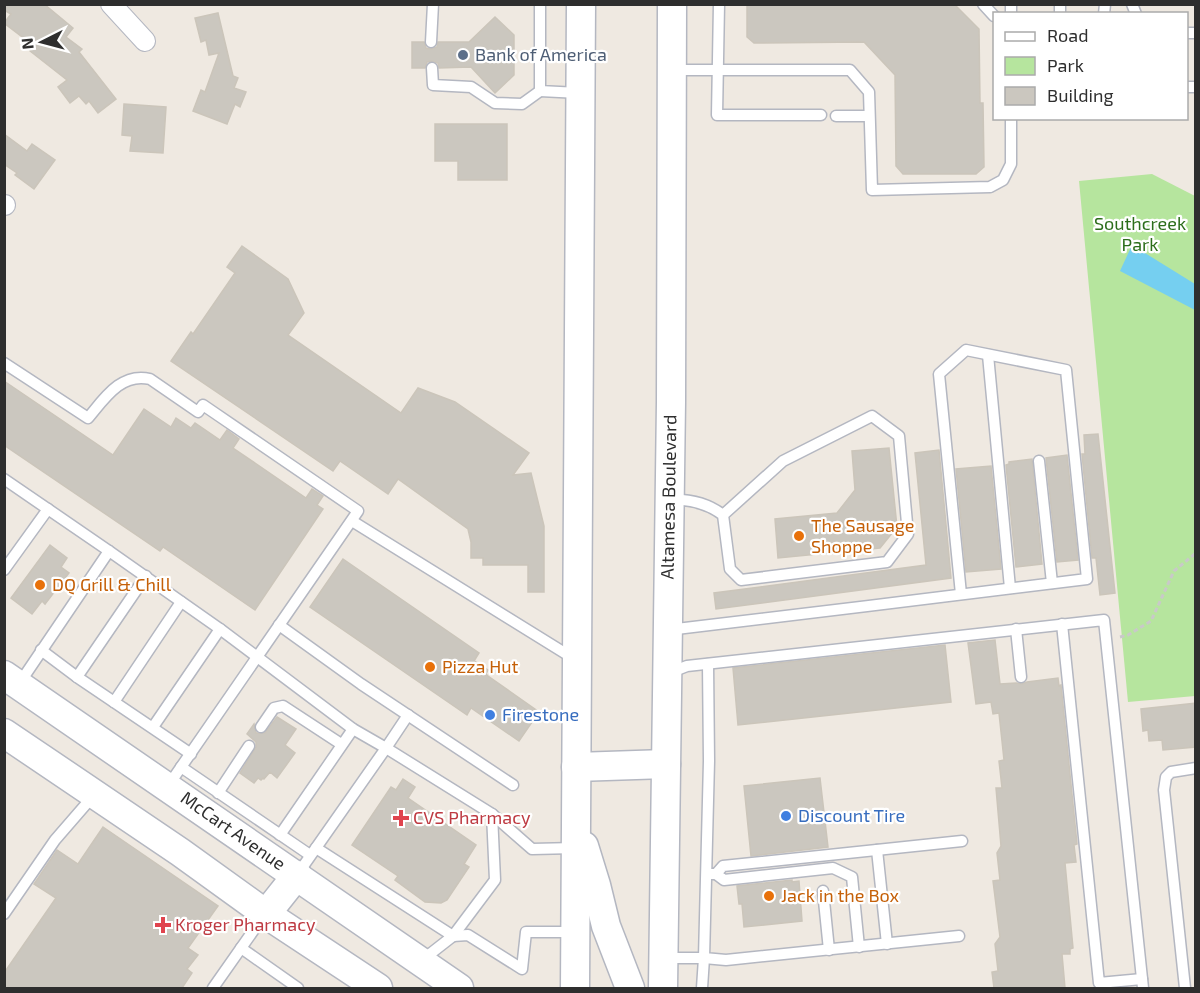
<svg xmlns="http://www.w3.org/2000/svg" width="1200" height="993" font-family="'Exo 2',sans-serif">
  <style>
    .green { fill: #b6e59e }
    .water { fill: #75cff0 }
    .building { fill: #cbc7bf; stroke: #cbc5ba; stroke-width: 1.5 }
    .lines { fill: none; stroke-linecap: round; stroke-linejoin: round }
    .service-casing { stroke: #b4b7c1; stroke-width: 13 }
    .minor-casing { stroke: #b4b7c1; stroke-width: 22 }
    .secondary-casing { stroke: #b4b7c1; stroke-width: 31 }
    .path { stroke: #c9c9c9; stroke-width: 3; stroke-dasharray: 4.5 3; stroke-linecap: butt }
    .service { stroke: #fff; stroke-width: 10 }
    .minor { stroke: #fff; stroke-width: 20 }
    .secondary { stroke: #fff; stroke-width: 28 }
    .service-dot { fill: #5c6f8a; stroke: #fff; stroke-width: 2 }
    .food-dot { fill: #e8710a; stroke: #fff; stroke-width: 2 }
    .shop-dot { fill: #3f7fe0; stroke: #fff; stroke-width: 2 }
    .health-dot { fill: #e0444e; stroke: #fff; stroke-width: 2 }
    .labels { text-anchor: middle; stroke-width: 4.5; stroke-linejoin: round; paint-order: stroke }
    .service-label { font-size: 18px; fill: #4e5e75; stroke: #fff; text-anchor: start }
    .park-label { font-size: 18px; fill: #2c6e1b; stroke: #fff }
    .street-label { font-size: 18px; fill: #2e2e2e; stroke: #fff }
    .food-label { font-size: 18px; fill: #c56008; stroke: #fff; text-anchor: start }
    .shop-label { font-size: 18px; fill: #366cbe; stroke: #fff; text-anchor: start }
    .health-label { font-size: 18px; fill: #be3a42; stroke: #fff; text-anchor: start }
  </style>
  <rect width="100%" height="100%" fill="#efe9e1"/>
  <polygon class="green" points="1152,174 1195,196 1195,696 1128,702 1079,181"/>
  <polygon class="water" points="1132,245 1195,284 1195,310 1120,271"/>
  <g class="building">
    <polygon points="4,4 44,4 73,28 66,37 82,49 79,52 116,99 98,113 89,101 86,104 79,96 70,103 58,87 67,80 30,51 34,46 4,23 11,14 4,10"/>
    <polygon points="747,4 954,4 979,29 980,103 983,103 984,167 976,174 903,174 896,166 895,75 864,42 754,43 747,37"/>
    <polygon points="218,13 233,76 238,78 234,88 246,92 240,107 235,104 227,124 193,111 201,90 205,92 219,53 209,55 206,40 201,42 195,18"/>
    <polygon points="495,17 514,35 514,75 495,93 471,67 439,68 438,63 432,61 427,62 425,68 412,68 412,42 424,42 426,48 431,49 437,47 438,42 469,42"/>
    <polygon points="124,104 166,107 163,153 130,151 132,136 122,135"/>
    <polygon points="435,124 507,124 507,180 458,180 458,161 435,161"/>
    <polygon points="4,134 27,151 32,144 55,160 34,189 15,175 17,173 4,164"/>
    <polygon points="242,246 288,279 304,313 288,335 401,413 418,388 455,402 529,453 513,475 531,473 544,526 544,592 528,592 528,565 483,565 483,558 471,558 471,542 468,529 398,479 388,494 340,461 333,471 171,361 191,332 193,334 235,273 227,267"/>
    <polygon points="4,381 113,455 144,409 171,427 176,418 191,428 195,423 220,440 227,430 239,439 233,448 306,498 312,489 323,496 317,505 323,509 255,610 163,547 160,551 4,445"/>
    <polygon points="1098,434 1115,593 1100,595 1096,558 1092,558 1082,454 1085,454 1084,435"/>
    <polygon points="889,448 897,527 880,548 778,558 775,519 837,513 855,490 852,451"/>
    <polygon points="939,450 951,578 716,609 714,593 926,565 915,453"/>
    <polygon points="1067,455 1078,560 1057,562 1046,458"/>
    <polygon points="1032,459 1042,564 1016,567 1006,465 1009,464 1009,462"/>
    <polygon points="991,466 1001,569 966,572 956,469"/>
    <polygon points="50,545 67,558 61,567 69,573 45,604 42,601 32,614 11,598"/>
    <polygon points="343,559 479,653 474,661 488,670 486,674 488,676 539,712 519,741 471,708 467,715 310,607"/>
    <polygon points="995,640 1000,684 1016,683 1022,684 1027,682 1058,678 1059,686 1061,685 1077,844 1074,845 1076,862 1065,863 1073,948 1070,949 1070,954 1062,954 1065,988 994,988 992,972 998,971 995,944 1000,937 993,881 1000,880 997,853 1001,846 996,788 1002,788 999,761 1004,760 999,713 993,714 991,702 976,704 968,643"/>
    <polygon points="945,645 951,702 738,725 733,668"/>
    <polygon points="1196,703 1196,747 1163,750 1162,740 1149,741 1148,730 1143,731 1141,709"/>
    <polygon points="277,717 296,729 285,745 295,753 277,778 270,772 264,779 263,778 261,780 258,778 254,783 240,773 256,747 256,742 247,734 254,724 256,733 265,733"/>
    <polygon points="820,778 828,847 751,856 744,786"/>
    <polygon points="403,779 415,787 408,798 476,845 464,864 469,867 447,900 441,903 425,902 395,880 398,876 352,845 391,787 396,790"/>
    <polygon points="103,827 218,906 188,948 198,955 187,969 192,973 182,988 4,988 4,973 56,898 34,884 57,850 78,864"/>
    <polygon points="792,880 792,882 799,881 802,921 744,927 742,904 739,904 737,886"/>
  </g>
  <g class="lines">
    <g class="service-casing">
      <g id="service">
        <polyline points="540,4 540,91 579,93"/>
        <polyline points="719,4 717,115 821,115"/>
        <polyline points="983,4 994,16"/>
        <polyline points="1060,4 1060,14"/>
        <polyline points="1132,4 1136,14"/>
        <polyline points="1011,14 1011,4"/>
        <polyline points="1104,14 1105,4"/>
        <polyline points="1186,33 1196,33"/>
        <polyline points="431,42 433,4"/>
        <polyline points="432,68 433,85 471,87 495,103 522,104 540,91"/>
        <polyline points="672,70 850,70 869,92 872,190 990,187 1003,180 1011,164 1011,118"/>
        <polyline points="1186,87 1196,87"/>
        <polyline points="836,116 869,116"/>
        <polyline points="988,355 1010,588"/>
        <path d="M4,363L88,418C104,399 121,372 150,379L198,412L203,405L358,511L168,786"/>
        <polyline points="1039,461 1052,583"/>
        <polyline points="4,479 109,551"/>
        <path d="M670,500C690,499 707,503 723,515L730,569L741,580L887,562L908,534L899,436L872,416L783,461L723,515"/>
        <polyline points="352,521 576,660"/>
        <polyline points="4,570 48,509"/>
        <polyline points="1062,624 1099,983 1142,979"/>
        <polyline points="279,625 361,684 513,785"/>
        <polyline points="1016,629 1021,677"/>
        <path d="M668,630C808,613 947,597 1087,579L1066,370L966,350L939,374L961,594"/>
        <polyline points="41,650 77,677 191,754"/>
        <polyline points="708,664 709,761 704,958 726,960 959,936"/>
        <polyline points="669,673 687,666 1104,620 1143,988"/>
        <polyline points="77,677 146,576"/>
        <polyline points="19,684 109,551 220,629 353,729 386,748 297,875"/>
        <polyline points="114,702 181,602"/>
        <polyline points="408,715 386,748 492,814 532,849 575,848"/>
        <polyline points="153,727 220,629"/>
        <polyline points="261,727 274,708 283,706 341,744"/>
        <polyline points="181,767 310,855"/>
        <polyline points="218,793 249,746"/>
        <polyline points="280,835 353,729"/>
        <polyline points="316,848 453,936 421,961"/>
        <polyline points="877,850 887,944"/>
        <polyline points="709,874 716,874 724,880 833,868 852,877 859,947"/>
        <polyline points="716,874 723,866 962,841"/>
        <polyline points="823,891 829,950"/>
        <polyline points="4,914 55,840 94,795"/>
        <polyline points="453,936 468,935 522,969 526,932 575,932"/>
        <polyline points="453,936 495,880 492,814"/>
        <polyline points="241,948 298,988"/>
        <polyline points="666,958 704,958 702,988"/>
        <polyline points="213,988 265,914"/>
        <polyline points="1185,988 1164,790 1166,777 1171,772 1196,768"/>
      </g>
    </g>
    <g class="minor-casing">
      <g id="minor">
        <polyline points="111,4 145,41"/>
        <polyline points="4,205 5,205"/>
      </g>
    </g>
    <g class="secondary-casing">
      <g id="secondary">
        <polyline points="4,675 459,988"/>
        <polyline points="4,733 180,852 266,914 378,988"/>
        <polyline points="576,767 666,764"/>
        <polyline points="584,846 596,885 606,926 630,988"/>
        <polyline points="266,914 297,875"/>
        <polyline points="575,988 581,4"/>
        <polyline points="663,988 671,402 672,4"/>
      </g>
    </g>
    <polyline class="path" points="1120,637 1128,635 1151,621 1174,571 1196,553"/>
    <use href="#service" class="service"/>
    <use href="#minor" class="minor"/>
    <use href="#secondary" class="secondary"/>
  </g>
  <circle class="service-dot" cx="463" cy="55" r="6"/>
  <g class="food-dot">
    <circle cx="799" cy="536" r="6"/>
    <circle cx="40" cy="585" r="6"/>
    <circle cx="430" cy="667" r="6"/>
    <circle cx="769" cy="896" r="6"/>
  </g>
  <g class="shop-dot">
    <circle cx="490" cy="715" r="6"/>
    <circle cx="786" cy="816" r="6"/>
  </g>
  <g class="health-dot">
    <path d="M398 809h6v6h6v6h-6v6h-6v-6h-6v-6h6z"/>
    <path d="M160 916h6v6h6v6h-6v6h-6v-6h-6v-6h6z"/>
  </g>
  <g class="labels">
    <g class="service-label">
      <text x="475" y="61">Bank of America</text>
    </g>
    <g class="park-label">
      <text x="1140" y="230">Southcreek<tspan x="1140" dy="21">Park</tspan></text>
    </g>
    <g class="street-label">
      <text transform="translate(669 497) rotate(-89)" y="6">Altamesa Boulevard</text>
      <text transform="translate(233 831) rotate(35)" y="6">McCart Avenue</text>
    </g>
    <g class="food-label">
      <text x="811" y="532">The Sausage<tspan x="811" dy="21">Shoppe</tspan></text>
      <text x="52" y="591">DQ Grill &amp; Chill</text>
      <text x="442" y="673">Pizza Hut</text>
      <text x="781" y="902">Jack in the Box</text>
    </g>
    <g class="shop-label">
      <text x="502" y="721">Firestone</text>
      <text x="798" y="822">Discount Tire</text>
    </g>
    <g class="health-label">
      <text x="413" y="824">CVS Pharmacy</text>
      <text x="175" y="931">Kroger Pharmacy</text>
    </g>
  </g>
  <rect width="1200" height="993" fill="none" stroke="#2e2e2e" stroke-width="12"/>
  <rect x="993" y="12" width="195" height="108" fill="#ffffff" stroke="#ababab" stroke-width="1.5"/>
  <rect x="1005" y="32" width="30" height="9" fill="#ffffff" stroke="#ababab" stroke-width="1.5"/>
  <text x="1047" y="42" font-size="18" fill="#2e2e2e">Road</text>
  <rect x="1005" y="57" width="30" height="18" fill="#b6e59e" stroke="#ababab" stroke-width="1.5"/>
  <text x="1047" y="72" font-size="18" fill="#2e2e2e">Park</text>
  <rect x="1005" y="87" width="30" height="18" fill="#cbc7bf" stroke="#ababab" stroke-width="1.5"/>
  <text x="1047" y="102" font-size="18" fill="#2e2e2e">Building</text>
  <g transform="translate(42 42) rotate(264)" stroke="#ffffff" stroke-width="4.5" paint-order="stroke">
  <path d="M0-4.5L10 22L0 15L-10 22Z" fill="#2e2e2e"/>
  <text y="-9" font-size="16" font-weight="bold" text-anchor="middle" fill="#2e2e2e">N</text>
  </g>
</svg>
